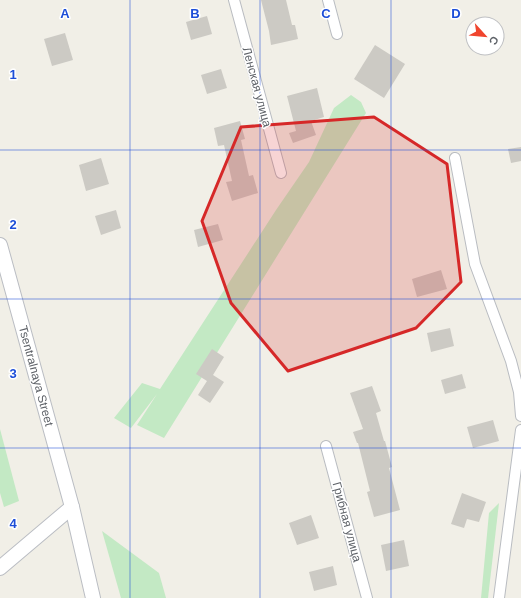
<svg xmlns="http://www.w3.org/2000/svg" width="521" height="598" font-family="Arial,sans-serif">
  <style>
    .green { fill: #c3e9c4 }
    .building { fill: #cccac4 }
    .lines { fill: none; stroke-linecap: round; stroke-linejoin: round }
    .street-casing { stroke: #b9bcc1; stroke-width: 12 }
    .secondary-casing { stroke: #babdc3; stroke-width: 16 }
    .street { stroke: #fff; stroke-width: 10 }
    .secondary { stroke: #fff; stroke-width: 14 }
    .marked { fill: #d62828; fill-opacity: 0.2; stroke: #d62828; stroke-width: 3; stroke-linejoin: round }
    .grid { fill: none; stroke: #1d4ed8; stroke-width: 1; stroke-opacity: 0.55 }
    .labels { text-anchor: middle; stroke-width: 3; stroke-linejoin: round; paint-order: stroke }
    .street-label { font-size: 12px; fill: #5e6268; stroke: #fff }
    .grid-label { font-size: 13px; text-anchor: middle; font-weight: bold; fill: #1d4ed8; stroke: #fff; stroke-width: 3; stroke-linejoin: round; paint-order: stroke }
  </style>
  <rect width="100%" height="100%" fill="#f1efe7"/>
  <g class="green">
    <polygon points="351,95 361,102 366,113 164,438 137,425 157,394 131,428 114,418 142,383 160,389 276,210 309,162 334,108"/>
    <polygon points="0,429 19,501 4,507 0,493"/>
    <polygon points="499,503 488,598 481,598 489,513"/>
    <polygon points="102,531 159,573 166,598 121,598"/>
  </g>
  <g class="building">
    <polygon points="261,0 286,0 292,25 295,25 298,39 271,45 269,31"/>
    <polygon points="207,16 212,34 191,40 186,22"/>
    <polygon points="65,33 73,60 52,66 44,39"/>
    <polygon points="375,45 405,64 384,98 354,79"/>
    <polygon points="221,69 227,88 207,94 201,75"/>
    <polygon points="317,88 324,117 311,121 316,135 293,143 289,133 296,131 287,96"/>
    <polygon points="240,121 245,139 241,140 249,176 253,175 258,193 232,201 226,182 232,181 224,145 218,146 214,128"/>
    <polygon points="521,147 521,161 511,163 508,149"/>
    <polygon points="101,158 109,184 86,191 79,165"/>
    <polygon points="116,210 121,228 101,235 95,216"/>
    <polygon points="218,224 223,240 198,247 194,230"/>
    <polygon points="441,270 447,289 417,297 412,279"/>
    <polygon points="450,328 454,346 431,352 427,333"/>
    <polygon points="212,349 224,357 213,375 224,382 210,403 198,395 207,381 196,374"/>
    <polygon points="462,374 466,388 445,394 441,380"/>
    <polygon points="372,386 381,411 376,413 384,441 385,441 392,467 389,468 400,510 374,517 367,492 370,491 358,443 357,443 353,432 363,429 350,393"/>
    <polygon points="493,420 499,441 473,448 467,427"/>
    <polygon points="462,493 486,502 479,522 467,519 464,528 451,524"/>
    <polygon points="311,515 319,538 297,545 289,523"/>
    <polygon points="404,540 409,566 386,571 381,545"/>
    <polygon points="333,566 337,585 314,591 309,572"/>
  </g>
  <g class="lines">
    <g class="street-casing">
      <g id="street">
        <polyline points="234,0 281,173"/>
        <polyline points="328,0 337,34"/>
        <polyline points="455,158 475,264 511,361 519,392 521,416"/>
        <polyline points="326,446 367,598"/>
        <polyline points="499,598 521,430"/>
      </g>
    </g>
    <g class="secondary-casing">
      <g id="secondary">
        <polyline points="0,245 72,507 93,598"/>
        <polyline points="0,568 72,507"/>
      </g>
    </g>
    <use href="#street" class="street"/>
    <use href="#secondary" class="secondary"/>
  </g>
  <path class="marked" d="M374,117L447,164L461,282L416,328L288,371L231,303L202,221L241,127Z"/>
  <path class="grid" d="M130,0V598M260,0V598M391,0V598M0,150H521M0,299H521M0,448H521"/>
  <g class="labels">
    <g class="street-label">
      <text transform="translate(257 87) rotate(75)" y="4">Ленская улица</text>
      <text transform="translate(36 376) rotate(75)" y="4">Tsentralnaya Street</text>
      <text transform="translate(347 522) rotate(75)" y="4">Грибная улица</text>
    </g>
  </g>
  <g class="grid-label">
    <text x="65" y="18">A</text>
    <text x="195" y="18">B</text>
    <text x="326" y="18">C</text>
    <text x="456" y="18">D</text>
    <text x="13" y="79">1</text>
    <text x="13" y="229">2</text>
    <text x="13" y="378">3</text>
    <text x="13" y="528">4</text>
  </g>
  <g transform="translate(485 36) rotate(117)"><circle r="19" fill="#ffffff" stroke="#bfc0c3"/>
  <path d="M0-3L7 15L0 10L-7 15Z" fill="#f0452e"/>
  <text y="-6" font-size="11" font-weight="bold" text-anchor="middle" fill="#5e6268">С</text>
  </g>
</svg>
